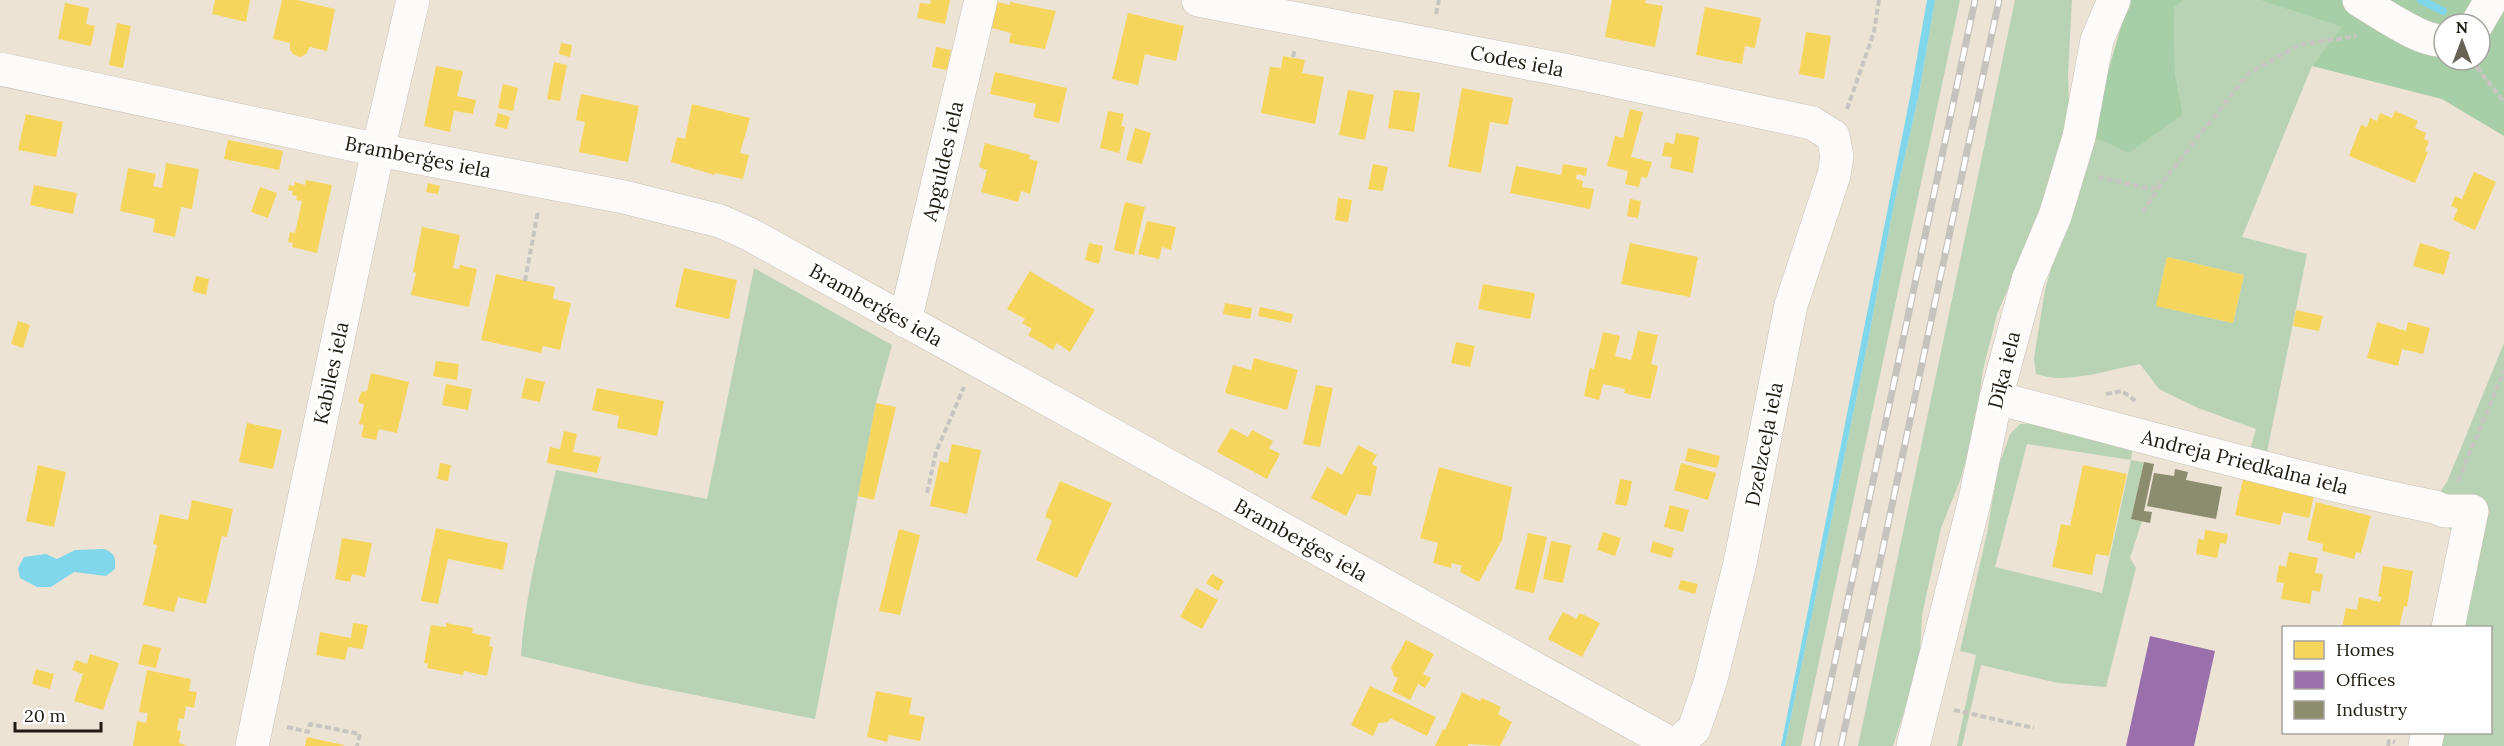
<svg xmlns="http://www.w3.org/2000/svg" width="2504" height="746" font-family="Lora,serif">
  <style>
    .green { fill: #b7d3b3; fill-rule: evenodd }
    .forest { fill: #a6cfa7; fill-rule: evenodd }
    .water { fill: #80d6ea }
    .homes { fill: #f6d55c }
    .offices { fill: #9970ab }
    .industry { fill: #8c8c6e }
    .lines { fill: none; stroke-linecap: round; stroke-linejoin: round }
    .stream { stroke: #80d6ea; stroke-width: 8 }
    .minor-casing { stroke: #c8c0b5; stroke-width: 34 }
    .path { stroke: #c8c5c0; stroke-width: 4; stroke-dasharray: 6 3; stroke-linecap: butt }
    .minor { stroke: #fcfbf9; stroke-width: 33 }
    .rail-casing { stroke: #c6c3bf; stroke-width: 7 }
    .rail { stroke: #fff; stroke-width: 4.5; stroke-dasharray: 14; stroke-linecap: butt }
    .labels { text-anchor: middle; stroke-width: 6; stroke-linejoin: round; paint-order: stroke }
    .street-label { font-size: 20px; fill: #211b11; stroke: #fff }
  </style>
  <rect width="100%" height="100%" fill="#ede3d5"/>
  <g class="green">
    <polygon points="1935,0 1960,0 1801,746 1785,746 1867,346 1894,204 1919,94"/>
    <polygon points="2015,0 2072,0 2068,75 2070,123 2037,221 1997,314 1983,370 1975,427 1960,481 1941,528 1922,615 1920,654 1914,681 1893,746 1858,746"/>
    <path d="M2184,0H2259L2343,27L2312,66L2242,237L2307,254L2265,462L2248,457L2256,429L2198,408L2159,389L2140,364C2107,370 2067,385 2036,374L2034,358L2045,290L2090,135L2183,114L2175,73L2174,8ZM2167,257L2244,275L2233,323L2157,306Z"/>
    <path d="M754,268L892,345L876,403L815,719L640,684L521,656C525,593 542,531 556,470L707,499Z"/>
    <polygon points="2504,343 2504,746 2431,746 2434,733 2490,732 2490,628 2456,627 2476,536 2450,530 2435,499 2447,482"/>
    <path d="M2037,423L2133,445L2131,460L2144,462L2131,519L2142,521L2130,558L2136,568L2106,687L2058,683L1981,665L1962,746H1957L1976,655L1960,651L1987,533L1998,468L2010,434L2020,424ZM2027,444L2131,460L2102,593L1995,567Z"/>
  </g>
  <g class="forest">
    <polygon points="2131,0 2184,0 2174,8 2175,73 2183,114 2129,153 2090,135 2120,30"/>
    <path d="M2259,0H2504V136L2442,99L2312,66L2342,27ZM2444,24H2480V60H2444Z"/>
  </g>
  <g class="water">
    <polygon points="1927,0 1935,0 1919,94 1894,204 1867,346 1785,746 1781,746 1910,97"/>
    <path d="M104,549C115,553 116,558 115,569L106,576L74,572L51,587H37L20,578L18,568L24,557L46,554L57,559L75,550Z"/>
  </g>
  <g class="homes">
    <polygon points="215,0 250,0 246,22 212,14"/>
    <polygon points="282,0 297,0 335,9 327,51 310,47 306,54 301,57 294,55 290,50 290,43 273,39"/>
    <polygon points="931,0 950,0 945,24 917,18 920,3 930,4"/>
    <polygon points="1612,0 1646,0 1645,3 1663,6 1655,47 1605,37"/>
    <polygon points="997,2 1010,5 1010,2 1056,11 1045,49 1009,43 1011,33 992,28"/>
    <polygon points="65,3 89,8 86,24 95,26 91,46 58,39"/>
    <polygon points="1705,7 1761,18 1755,48 1745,46 1742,64 1696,55"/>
    <polygon points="1128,13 1184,26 1176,61 1145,54 1138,85 1112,79"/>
    <polygon points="117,23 131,26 123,68 109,65"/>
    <polygon points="1806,32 1831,36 1824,79 1799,74"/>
    <polygon points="561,43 572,45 570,57 559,54"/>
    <polygon points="936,47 951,50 947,70 932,67"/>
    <polygon points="1283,56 1305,60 1302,73 1324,77 1315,124 1261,113 1270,67 1281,68"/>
    <polygon points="554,62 567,65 560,101 547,99"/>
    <polygon points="436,66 463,71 457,96 476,100 473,114 454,111 450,132 424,126"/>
    <polygon points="995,72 1067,88 1059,123 1033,117 1036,104 990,94"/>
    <polygon points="503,84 518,88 513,111 498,108"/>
    <polygon points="1462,88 1513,98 1508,125 1490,122 1481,173 1448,167"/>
    <polygon points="1348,90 1374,95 1365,140 1339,135"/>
    <polygon points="1394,90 1420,93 1414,132 1388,128"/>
    <polygon points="581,94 639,106 628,162 579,152 585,122 576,120"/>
    <polygon points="692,104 750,118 740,153 749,155 743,179 715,173 715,175 671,162 677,137 685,139"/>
    <polygon points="1630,109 1643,112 1631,157 1652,162 1647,178 1641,177 1639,187 1625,184 1628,171 1607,166 1615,136 1623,138"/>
    <polygon points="1108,111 1124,114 1121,126 1125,127 1119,153 1100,148"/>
    <polygon points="2395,111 2418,121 2415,128 2426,133 2424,139 2429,141 2425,151 2428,152 2415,183 2349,156 2361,125 2367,127 2370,118 2377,121 2380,113 2392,118"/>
    <polygon points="498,113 510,117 507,129 495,126"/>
    <polygon points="26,114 63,122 56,157 18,150"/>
    <polygon points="1135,128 1151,133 1142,164 1126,160"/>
    <polygon points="1676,133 1699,137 1693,173 1670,168 1672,157 1662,156 1665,142 1674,144"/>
    <polygon points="228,140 283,151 279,170 224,159"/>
    <polygon points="985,143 1030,155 1029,159 1038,161 1030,194 1021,191 1018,202 981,192 987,170 979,167"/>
    <polygon points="166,163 199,169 192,209 181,207 175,237 153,232 155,219 120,211 128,168 156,174 153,186 162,188"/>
    <polygon points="1373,164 1388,167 1383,191 1368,189"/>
    <polygon points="1563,164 1587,168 1586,176 1577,174 1576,179 1583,181 1582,187 1594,189 1590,209 1510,193 1516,166 1561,175"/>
    <polygon points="2474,172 2496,182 2475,230 2453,220 2458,209 2451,206 2455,196 2462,199"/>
    <polygon points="306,180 332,185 317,253 292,247 293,243 288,242 290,232 295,233 302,201 296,200 297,196 292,195 293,191 288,190 289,185 294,186 295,182 305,185"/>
    <polygon points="428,183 440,186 438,194 426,192"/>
    <polygon points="34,185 77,193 73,214 30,205"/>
    <polygon points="260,187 277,193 268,218 251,212"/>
    <polygon points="1338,198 1352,200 1348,222 1335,220"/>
    <polygon points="1630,199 1641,201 1638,218 1627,216"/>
    <polygon points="1125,202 1145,207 1134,255 1114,250"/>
    <polygon points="1147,221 1176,227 1171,250 1162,247 1159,259 1138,254"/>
    <polygon points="422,227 460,235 453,268 459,269 460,265 477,269 469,307 411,295 416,273 413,272"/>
    <polygon points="1089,243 1103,246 1099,264 1085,260"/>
    <polygon points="1630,243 1698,257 1690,297 1621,284"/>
    <polygon points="2420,243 2450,252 2444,275 2413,266"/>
    <polygon points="2167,257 2244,275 2233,323 2156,306"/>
    <polygon points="684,268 737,280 729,319 675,307"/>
    <polygon points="1030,271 1095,310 1070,352 1057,343 1053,350 1028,335 1032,329 1022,323 1025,319 1007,309"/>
    <polygon points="496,274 555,287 553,299 571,303 560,350 543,346 541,353 481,340"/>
    <polygon points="196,276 209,279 206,295 192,291"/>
    <polygon points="1483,284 1535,293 1530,319 1478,309"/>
    <polygon points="1225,303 1252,308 1250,319 1223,314"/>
    <polygon points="1260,307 1293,314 1291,323 1258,316"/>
    <polygon points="2296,310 2323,316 2319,331 2293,326"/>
    <polygon points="18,321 30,325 23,348 11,344"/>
    <polygon points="2377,322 2406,331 2408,322 2430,328 2423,354 2402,349 2398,366 2367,358"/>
    <polygon points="1638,331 1658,335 1651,364 1658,366 1650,399 1624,393 1625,389 1603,384 1599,400 1584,396 1590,368 1594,369 1603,332 1620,336 1615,356 1631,360"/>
    <polygon points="1456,342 1475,346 1470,367 1451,363"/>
    <polygon points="1254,358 1298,370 1287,410 1225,393 1233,365 1251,370"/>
    <polygon points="436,361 459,364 457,380 433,376"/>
    <polygon points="371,373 409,382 397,433 379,429 376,440 361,437 364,425 359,424 364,405 358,402 361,392 367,391"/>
    <polygon points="526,378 545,382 540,402 521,398"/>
    <polygon points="446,384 472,389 468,410 442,405"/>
    <polygon points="1316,385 1333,388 1320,447 1303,444"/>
    <polygon points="597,388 664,401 657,436 617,428 619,416 592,410"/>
    <polygon points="876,403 896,407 874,500 858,496"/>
    <polygon points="247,423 282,430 273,469 239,462"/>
    <polygon points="1231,428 1248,437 1252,430 1273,441 1269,448 1280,454 1267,479 1217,452"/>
    <polygon points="564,431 577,434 573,452 601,457 597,473 547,463 550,447 560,449"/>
    <polygon points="952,444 981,450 967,514 930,506 940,461 948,463"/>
    <polygon points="1358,445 1377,455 1372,464 1377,467 1371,496 1357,494 1346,516 1311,498 1327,467 1342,475"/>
    <polygon points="1688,448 1720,456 1717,468 1685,461"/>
    <polygon points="440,463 451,465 448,481 437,479"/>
    <polygon points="1681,463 1716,473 1708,500 1674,490"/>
    <polygon points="38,465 66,472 54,527 26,521"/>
    <polygon points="2083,465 2127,474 2109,556 2096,554 2092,575 2052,567 2061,524 2070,526"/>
    <polygon points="1439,467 1512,487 1502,540 1479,582 1460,572 1462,566 1452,563 1451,568 1433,563 1438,543 1420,538"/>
    <polygon points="1620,479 1632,481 1627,506 1615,504"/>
    <polygon points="2243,479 2314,495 2309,518 2283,512 2280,525 2235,515"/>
    <polygon points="1060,481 1112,503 1077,578 1036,560 1052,521 1045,517"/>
    <polygon points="192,500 233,509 227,537 222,536 206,604 178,597 174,612 143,605 157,545 153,544 160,514 188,520"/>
    <polygon points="2316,502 2371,516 2361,553 2356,552 2354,559 2322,551 2323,544 2307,540"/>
    <polygon points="1670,505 1689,510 1683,532 1664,527"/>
    <polygon points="436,528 508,543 503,570 448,559 438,604 421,601"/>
    <polygon points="899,529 920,535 900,615 879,611"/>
    <polygon points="2205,530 2228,534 2226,544 2220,543 2217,558 2196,554 2198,539 2204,540"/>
    <polygon points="1603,532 1621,538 1615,556 1597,550"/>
    <polygon points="1528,533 1547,537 1534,593 1515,589"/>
    <polygon points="342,538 372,543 365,577 352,574 350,582 335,579"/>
    <polygon points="1551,541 1571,545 1563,583 1543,579"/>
    <polygon points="1653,541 1674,548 1671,558 1650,552"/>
    <polygon points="2289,552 2318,558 2315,573 2323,574 2320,592 2312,590 2310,604 2281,599 2284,583 2276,582 2279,565 2286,567"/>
    <polygon points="2383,566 2413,571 2407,607 2404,606 2399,628 2342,628 2346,608 2357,610 2359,597 2380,602 2382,597 2378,596"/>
    <polygon points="1212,574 1224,581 1218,591 1206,583"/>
    <polygon points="1681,580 1698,584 1695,594 1678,589"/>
    <polygon points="1196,588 1218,600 1202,629 1180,617"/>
    <polygon points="1563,612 1576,619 1580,613 1600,623 1582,657 1548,639"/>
    <polygon points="353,623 368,625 363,649 348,647 345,660 316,655 320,632 351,638"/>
    <polygon points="446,623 473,628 472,633 491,637 489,646 493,647 487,676 464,671 463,675 427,668 428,664 424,663 431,625 446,627"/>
    <polygon points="1406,640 1434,654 1423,674 1431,678 1425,688 1418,684 1410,700 1392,691 1398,678 1394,676 1391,667"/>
    <polygon points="143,644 161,648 156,668 138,664"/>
    <polygon points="90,654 119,663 103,710 74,701 83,674 72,670 76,660 87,664"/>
    <polygon points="36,669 54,674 50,689 32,684"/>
    <polygon points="147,670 191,679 189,691 197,692 194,708 186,706 184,719 179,718 177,730 181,731 179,743 188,746 133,746 137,721 146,723 148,713 139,712"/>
    <polygon points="1370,686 1436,717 1427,736 1390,718 1388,722 1379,723 1373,736 1351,725"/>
    <polygon points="876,691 912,698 909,714 925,717 920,741 889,735 887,742 867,737"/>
    <polygon points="1462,692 1480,701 1482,698 1501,707 1498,714 1512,722 1500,746 1469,744 1468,746 1435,746 1443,729 1445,730"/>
    <polygon points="307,737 344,745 344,746 305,746"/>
  </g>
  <polygon class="offices" points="2150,636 2215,651 2194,746 2126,746"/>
  <g class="industry">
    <polygon points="2144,462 2154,464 2144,511 2152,512 2150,523 2131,519"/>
    <polygon points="2175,469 2188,472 2186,480 2222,487 2216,519 2147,506 2154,473 2174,476"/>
  </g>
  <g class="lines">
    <polyline class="stream" points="2421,0 2443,11"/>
    <g class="minor-casing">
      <g id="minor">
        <polyline points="1198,0 1564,70 1812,123 1833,136 1837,156 1834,175 1791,305 1740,563 1710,683 1694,729 1675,746"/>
        <path d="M2359,0C2377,11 2425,44 2444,40"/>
        <polyline points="2477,24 2491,0"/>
        <polyline points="0,69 378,150 624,197 720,221 749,234 1675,746"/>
        <polyline points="905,321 981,0"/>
        <path d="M1996,398C2142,435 2287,477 2435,507L2444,511H2472L2448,628"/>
        <polyline points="252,746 378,150 413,0"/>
        <polyline points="1913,746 1975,499 1996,398 2010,346 2028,280 2055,216 2079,137 2097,40 2114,0"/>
        <polyline points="2425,746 2428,732"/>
      </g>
    </g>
    <g class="path">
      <polyline points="1436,14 1439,0"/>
      <polyline points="1293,57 1295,49"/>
      <polyline points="2471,60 2504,102"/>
      <polyline points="1847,109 1874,32 1879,0"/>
      <polyline points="2098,177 2151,189 2160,184"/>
      <polyline points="2143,212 2161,184 2248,74 2298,45 2357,36"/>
      <polyline points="525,281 538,211"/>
      <polyline points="2106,394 2122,391 2137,402"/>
      <polyline points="2458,481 2504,371"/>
      <polyline points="927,493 936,452 964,387"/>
      <polyline points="1954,710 2034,728"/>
      <polyline points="287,727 308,732 310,724 360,734 357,746"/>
      <polyline points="2388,746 2389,741 2395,742"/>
    </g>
    <use href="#minor" class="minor"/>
    <g class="rail-casing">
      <g id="rail">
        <polyline points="1817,746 1975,0"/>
        <polyline points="1841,746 1999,0"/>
      </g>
    </g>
    <use href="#rail" class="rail"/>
  </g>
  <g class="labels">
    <g class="street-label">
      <text transform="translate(1517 61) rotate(11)" y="7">Codes iela</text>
      <text transform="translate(418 157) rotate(11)" y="7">Bramberģes iela</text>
      <text transform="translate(943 161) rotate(-77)" y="7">Apguldes iela</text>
      <text transform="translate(876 305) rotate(29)" y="7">Bramberģes iela</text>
      <text transform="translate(2004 370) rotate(-76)" y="7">Dīķa iela</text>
      <text transform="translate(331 373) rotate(-78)" y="7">Kabiles iela</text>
      <text transform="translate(1764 444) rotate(-79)" y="7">Dzelzceļa iela</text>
      <text transform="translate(2245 462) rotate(14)" y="7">Andreja Priedkalna iela</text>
      <text transform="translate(1301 540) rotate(29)" y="7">Bramberģes iela</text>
    </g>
  </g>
  <rect x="2282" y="626" width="210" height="108" fill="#ffffff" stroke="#a6a4a0" stroke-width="1.5"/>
  <rect x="2294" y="641" width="30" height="18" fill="#f6d55c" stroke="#a6a4a0" stroke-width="1.5"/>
  <text x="2336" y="656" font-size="18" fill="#211b11">Homes</text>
  <rect x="2294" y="671" width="30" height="18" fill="#9970ab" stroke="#a6a4a0" stroke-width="1.5"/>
  <text x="2336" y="686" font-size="18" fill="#211b11">Offices</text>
  <rect x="2294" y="701" width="30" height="18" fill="#8c8c6e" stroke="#a6a4a0" stroke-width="1.5"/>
  <text x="2336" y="716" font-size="18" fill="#211b11">Industry</text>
  <g transform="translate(2462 42)"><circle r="28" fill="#ffffff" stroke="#a6a4a0" stroke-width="1.5"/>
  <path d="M0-4.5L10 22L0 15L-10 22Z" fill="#686156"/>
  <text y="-9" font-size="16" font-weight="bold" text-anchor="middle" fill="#211b11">N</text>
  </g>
  <path d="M15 722v9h86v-9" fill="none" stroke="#211b11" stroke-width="3"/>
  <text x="24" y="722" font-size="18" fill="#211b11" stroke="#ffffff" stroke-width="4.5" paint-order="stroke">20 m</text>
</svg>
